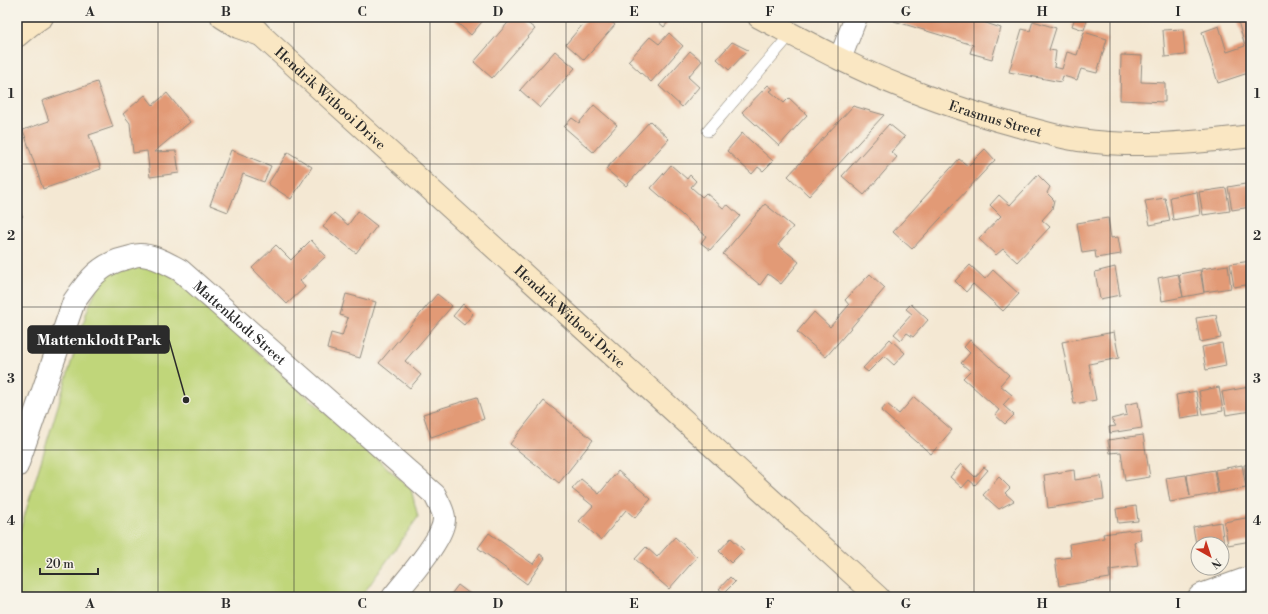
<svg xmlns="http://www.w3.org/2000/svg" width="1268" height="614" font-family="'Libre Bodoni',serif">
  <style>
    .green { fill: #c0d67a; stroke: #768052 }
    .building { fill: #e29a76 }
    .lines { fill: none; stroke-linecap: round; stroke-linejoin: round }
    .lane-casing { stroke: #908a7f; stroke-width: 12 }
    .street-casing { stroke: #908a7f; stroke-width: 24 }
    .secondary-casing { stroke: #908a7f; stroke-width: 24 }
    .lane { stroke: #fff; stroke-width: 11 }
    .street { stroke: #fff; stroke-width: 22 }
    .secondary { stroke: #fae7c3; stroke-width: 22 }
    .grid { fill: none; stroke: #2b2b2b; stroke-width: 1; stroke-opacity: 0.55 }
    .labels { text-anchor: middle; stroke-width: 3; stroke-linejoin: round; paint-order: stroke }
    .street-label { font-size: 14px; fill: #2b2b2b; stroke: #f7f3e8 }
    .leader { fill: none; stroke: #2b2b2b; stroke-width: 1.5 }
    .callout-dot { fill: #2b2b2b; stroke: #f7f3e8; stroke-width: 1.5 }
    .callout { fill: #2b2b2b; stroke: #2b2b2b; stroke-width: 1.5 }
    .callout-label { font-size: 15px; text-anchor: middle; font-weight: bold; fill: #fff }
    .neatline { fill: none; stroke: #2b2b2b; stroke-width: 1.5 }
    .grid-label { font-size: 13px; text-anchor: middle; font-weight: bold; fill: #2b2b2b }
  </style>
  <rect width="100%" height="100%" fill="#f7f3e8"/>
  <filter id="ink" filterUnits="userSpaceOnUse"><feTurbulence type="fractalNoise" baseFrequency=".025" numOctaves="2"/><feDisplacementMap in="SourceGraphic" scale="8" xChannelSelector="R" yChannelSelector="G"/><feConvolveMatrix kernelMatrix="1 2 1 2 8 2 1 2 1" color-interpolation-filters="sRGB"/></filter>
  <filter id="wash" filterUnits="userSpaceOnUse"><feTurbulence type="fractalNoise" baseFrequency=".012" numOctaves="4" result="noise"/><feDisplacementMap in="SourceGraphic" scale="16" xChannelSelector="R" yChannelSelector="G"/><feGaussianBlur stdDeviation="0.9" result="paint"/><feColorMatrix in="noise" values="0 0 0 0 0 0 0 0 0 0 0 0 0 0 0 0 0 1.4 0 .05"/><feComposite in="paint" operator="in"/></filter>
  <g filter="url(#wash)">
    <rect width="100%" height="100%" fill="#f4e8d3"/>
    <polygon class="green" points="107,264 154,267 170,274 411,489 418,517 361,597 17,597 17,540 87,311"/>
    <g id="blocks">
      <g class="building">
        <polygon points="451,17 486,17 471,35"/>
        <polygon points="513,17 520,17 535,29 492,78 474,62"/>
        <polygon points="589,17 606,17 615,25 584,60 566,44"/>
        <polygon points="655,17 672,17 664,27 654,18"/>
        <polygon points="895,17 968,17 1001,28 992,59 970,53 973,45 894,21"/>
        <polygon points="1075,17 1088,17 1084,30 1072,26"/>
        <polygon points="1249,17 1251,17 1251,72 1218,83 1202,32 1219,26 1227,52 1245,46 1238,21"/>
        <polygon points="1033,21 1056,28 1049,50 1056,51 1054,67 1062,69 1067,52 1077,55 1084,32 1107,39 1097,73 1081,69 1077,80 1063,76 1061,82 1009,72 1022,29 1030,31"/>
        <polygon points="1183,29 1185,55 1165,57 1163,30"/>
        <polygon points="669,33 683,46 651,82 628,61 650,37 659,44"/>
        <polygon points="732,42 748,50 729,70 717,59"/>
        <polygon points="555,51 575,68 540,108 520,90"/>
        <polygon points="690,51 702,61 688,77 699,87 682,107 659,86"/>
        <polygon points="1121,55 1142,56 1141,82 1165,83 1165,102 1120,100"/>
        <polygon points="97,82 113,127 89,135 101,169 43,189 23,130 49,121 42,101"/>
        <polygon points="768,85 773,89 770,91 784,103 789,98 807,115 779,146 742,112"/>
        <polygon points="167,93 190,122 154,152 176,151 179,173 150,177 147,151 133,153 130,123 123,114 145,95 153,105"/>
        <polygon points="594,105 617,125 593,152 564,127 572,118 579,123"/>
        <polygon points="853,106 884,115 809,196 788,176"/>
        <polygon points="650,121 669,139 626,186 606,169"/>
        <polygon points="889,124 905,137 891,152 897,157 864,195 842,176"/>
        <polygon points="742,133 773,161 763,171 758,167 752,174 727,151"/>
        <polygon points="985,149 995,160 912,249 893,232 959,159 968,166"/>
        <polygon points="231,150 271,166 264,182 243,174 228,212 210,205"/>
        <polygon points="288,152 312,167 291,199 268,184"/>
        <polygon points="671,165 687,179 690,175 696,181 691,187 702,197 706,193 723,208 728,205 740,216 710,250 701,243 706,236 651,188"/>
        <polygon points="1038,175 1050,187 1047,193 1054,200 1052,209 1042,220 1050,227 1017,262 1003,249 996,255 979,239 1001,216 990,205 999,195 1010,205"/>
        <polygon points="1251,183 1251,207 1232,210 1228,187"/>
        <polygon points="1226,188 1230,211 1203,215 1199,192"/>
        <polygon points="1197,192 1200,215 1173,220 1170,197"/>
        <polygon points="1165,198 1170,221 1150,225 1145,201"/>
        <polygon points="765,204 793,227 778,245 799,262 781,284 768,274 760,285 723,254"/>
        <polygon points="17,211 23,216 17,222"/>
        <polygon points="358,211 377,226 356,253 323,227 334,213 348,225"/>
        <polygon points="1108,218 1111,238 1118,237 1121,254 1096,258 1095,251 1082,253 1077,223"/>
        <polygon points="311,240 326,256 300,281 305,287 287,304 252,268 276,245 291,260"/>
        <polygon points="1251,261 1251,284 1234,287 1230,264"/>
        <polygon points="970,265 985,279 993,270 1019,294 1003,311 973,284 966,292 955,281"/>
        <polygon points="1228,265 1231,288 1204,292 1201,269"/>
        <polygon points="1115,267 1120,295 1100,299 1095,272"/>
        <polygon points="1200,270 1204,293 1183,297 1179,274"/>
        <polygon points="870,274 885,288 826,357 797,332 814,312 830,327 849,305 845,300"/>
        <polygon points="1178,274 1183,297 1162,301 1158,278"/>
        <polygon points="346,294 376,302 360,358 327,349 331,333 342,336 348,318 340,315"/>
        <polygon points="437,294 452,306 405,361 421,375 410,388 379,363"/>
        <polygon points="463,304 473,314 464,325 453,316"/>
        <polygon points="911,304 928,320 913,337 907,333 901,340 894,334 912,314 906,309"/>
        <polygon points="1216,315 1221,338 1200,342 1196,318"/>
        <polygon points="1114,332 1119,358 1089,364 1096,400 1074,404 1062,342"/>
        <polygon points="890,339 905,353 894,365 884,356 868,372 863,368"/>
        <polygon points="970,340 1009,375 1000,385 1012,395 1003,405 1014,415 1005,424 995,415 999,410 963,378 970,371 961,363 970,353 964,347"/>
        <polygon points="1222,343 1226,366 1206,370 1202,347"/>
        <polygon points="1219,387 1223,411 1203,414 1199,391"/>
        <polygon points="1249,387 1251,411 1226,415 1222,392"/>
        <polygon points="1196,391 1200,415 1180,418 1176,395"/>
        <polygon points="477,397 484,419 431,437 423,414"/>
        <polygon points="914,397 952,430 931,454 881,411 887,404 899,414"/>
        <polygon points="544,401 593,440 559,483 510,444"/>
        <polygon points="1138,402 1142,428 1110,433 1109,427 1116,426 1111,419 1127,415 1125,405"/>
        <polygon points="1143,435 1150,477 1125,481 1121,452 1110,453 1108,440"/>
        <polygon points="961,464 975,477 984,467 988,470 975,485 969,480 962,488 950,477"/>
        <polygon points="1251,464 1251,488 1247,488 1244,465"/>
        <polygon points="1242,465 1246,488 1219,493 1215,470"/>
        <polygon points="1074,470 1075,480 1101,476 1104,499 1048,508 1044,475"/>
        <polygon points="1214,470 1218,493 1170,502 1166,478 1186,475 1190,496 1187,475"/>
        <polygon points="618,471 651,499 635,518 626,510 601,540 579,521 593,506 572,489 581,479 599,494"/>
        <polygon points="999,477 1010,488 1005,493 1014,501 999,509 983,495"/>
        <polygon points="1136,506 1138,521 1118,523 1116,509"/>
        <polygon points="1251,517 1251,541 1228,545 1224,522"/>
        <polygon points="1221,522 1224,545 1198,544 1197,549 1193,527"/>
        <polygon points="1140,529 1141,540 1134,542 1138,566 1109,570 1110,578 1059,586 1055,559 1071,557 1069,544 1104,538 1103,534"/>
        <polygon points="489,533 533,564 540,554 545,558 527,584 478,548"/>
        <polygon points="675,537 697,557 669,589 635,559 646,547 657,557"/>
        <polygon points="731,538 744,550 731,563 719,551"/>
        <polygon points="730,577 735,582 724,593 719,589"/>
        <polygon points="458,585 474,597 449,597"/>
      </g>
    </g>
  </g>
  <g filter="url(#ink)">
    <use href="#blocks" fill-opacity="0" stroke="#908a7f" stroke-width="1"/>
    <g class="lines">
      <g class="lane-casing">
        <polyline id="lane" points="708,131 791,34"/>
      </g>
      <g class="street-casing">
        <g id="street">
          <polyline points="840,59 856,17"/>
          <path id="s1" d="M17,466L74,301C89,279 100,264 127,258C131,257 136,255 140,255C154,255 168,264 180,270L435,495C438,502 444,511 444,518C445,538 406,580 393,597"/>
          <polyline points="1199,597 1201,595 1251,577"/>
        </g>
      </g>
      <g class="secondary-casing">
        <g id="secondary">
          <polyline points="222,17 238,27 258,34"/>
          <path id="s2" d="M245,17L261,35L878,597"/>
          <path id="s3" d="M759,17C805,41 852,67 900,86C938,102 976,114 1015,125C1036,130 1057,137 1079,140C1136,148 1195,143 1251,136"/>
          <polyline points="17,36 29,26 42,17"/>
        </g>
      </g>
      <use href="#lane" class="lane"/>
      <use href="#street" class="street"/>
      <use href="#secondary" class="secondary"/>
    </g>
  </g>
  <path class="grid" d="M158,17V597M294,17V597M430,17V597M566,17V597M702,17V597M838,17V597M974,17V597M1110,17V597M17,164H1251M17,307H1251M17,450H1251"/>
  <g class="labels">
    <g class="street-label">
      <text dy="5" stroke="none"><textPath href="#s2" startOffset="118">Hendrik Witbooi Drive</textPath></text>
      <text dy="5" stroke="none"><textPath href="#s3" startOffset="258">Erasmus Street</textPath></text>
      <text dy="5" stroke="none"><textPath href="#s2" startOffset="442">Hendrik Witbooi Drive</textPath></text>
      <text dy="5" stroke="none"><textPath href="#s1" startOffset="381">Mattenklodt Street</textPath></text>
    </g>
  </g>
  <path class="leader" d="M186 400L169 340"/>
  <circle class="callout-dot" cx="186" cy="400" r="4"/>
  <rect class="callout" x="28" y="326" width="141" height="27" rx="4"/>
  <g class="callout-label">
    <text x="99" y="345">Mattenklodt Park</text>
  </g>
  <rect width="1268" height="614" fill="none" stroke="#f7f3e8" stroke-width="44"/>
  <g transform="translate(1210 556) rotate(141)"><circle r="19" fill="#f7f3e8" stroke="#a5a39c"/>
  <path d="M0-3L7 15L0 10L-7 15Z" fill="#c8321e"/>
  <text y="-6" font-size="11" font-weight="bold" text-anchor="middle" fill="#2b2b2b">N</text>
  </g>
  <path d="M40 568v6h58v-6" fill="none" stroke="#2b2b2b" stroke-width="2"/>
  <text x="46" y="568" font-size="12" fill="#2b2b2b" stroke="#f7f3e8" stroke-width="3" paint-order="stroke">20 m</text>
  <rect x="22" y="22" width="1224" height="570" class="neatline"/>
  <g class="grid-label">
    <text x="90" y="16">A</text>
    <text x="226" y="16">B</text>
    <text x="362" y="16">C</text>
    <text x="498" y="16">D</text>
    <text x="634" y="16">E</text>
    <text x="770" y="16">F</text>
    <text x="906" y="16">G</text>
    <text x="1042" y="16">H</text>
    <text x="1178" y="16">I</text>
    <text x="11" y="98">1</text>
    <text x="1257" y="98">1</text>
    <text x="11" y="240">2</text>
    <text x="1257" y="240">2</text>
    <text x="11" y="383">3</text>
    <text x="1257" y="383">3</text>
    <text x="11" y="525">4</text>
    <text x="1257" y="525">4</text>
    <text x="90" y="608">A</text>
    <text x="226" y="608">B</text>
    <text x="362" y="608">C</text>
    <text x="498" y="608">D</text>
    <text x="634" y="608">E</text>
    <text x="770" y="608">F</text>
    <text x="906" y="608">G</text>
    <text x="1042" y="608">H</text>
    <text x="1178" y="608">I</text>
  </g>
</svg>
